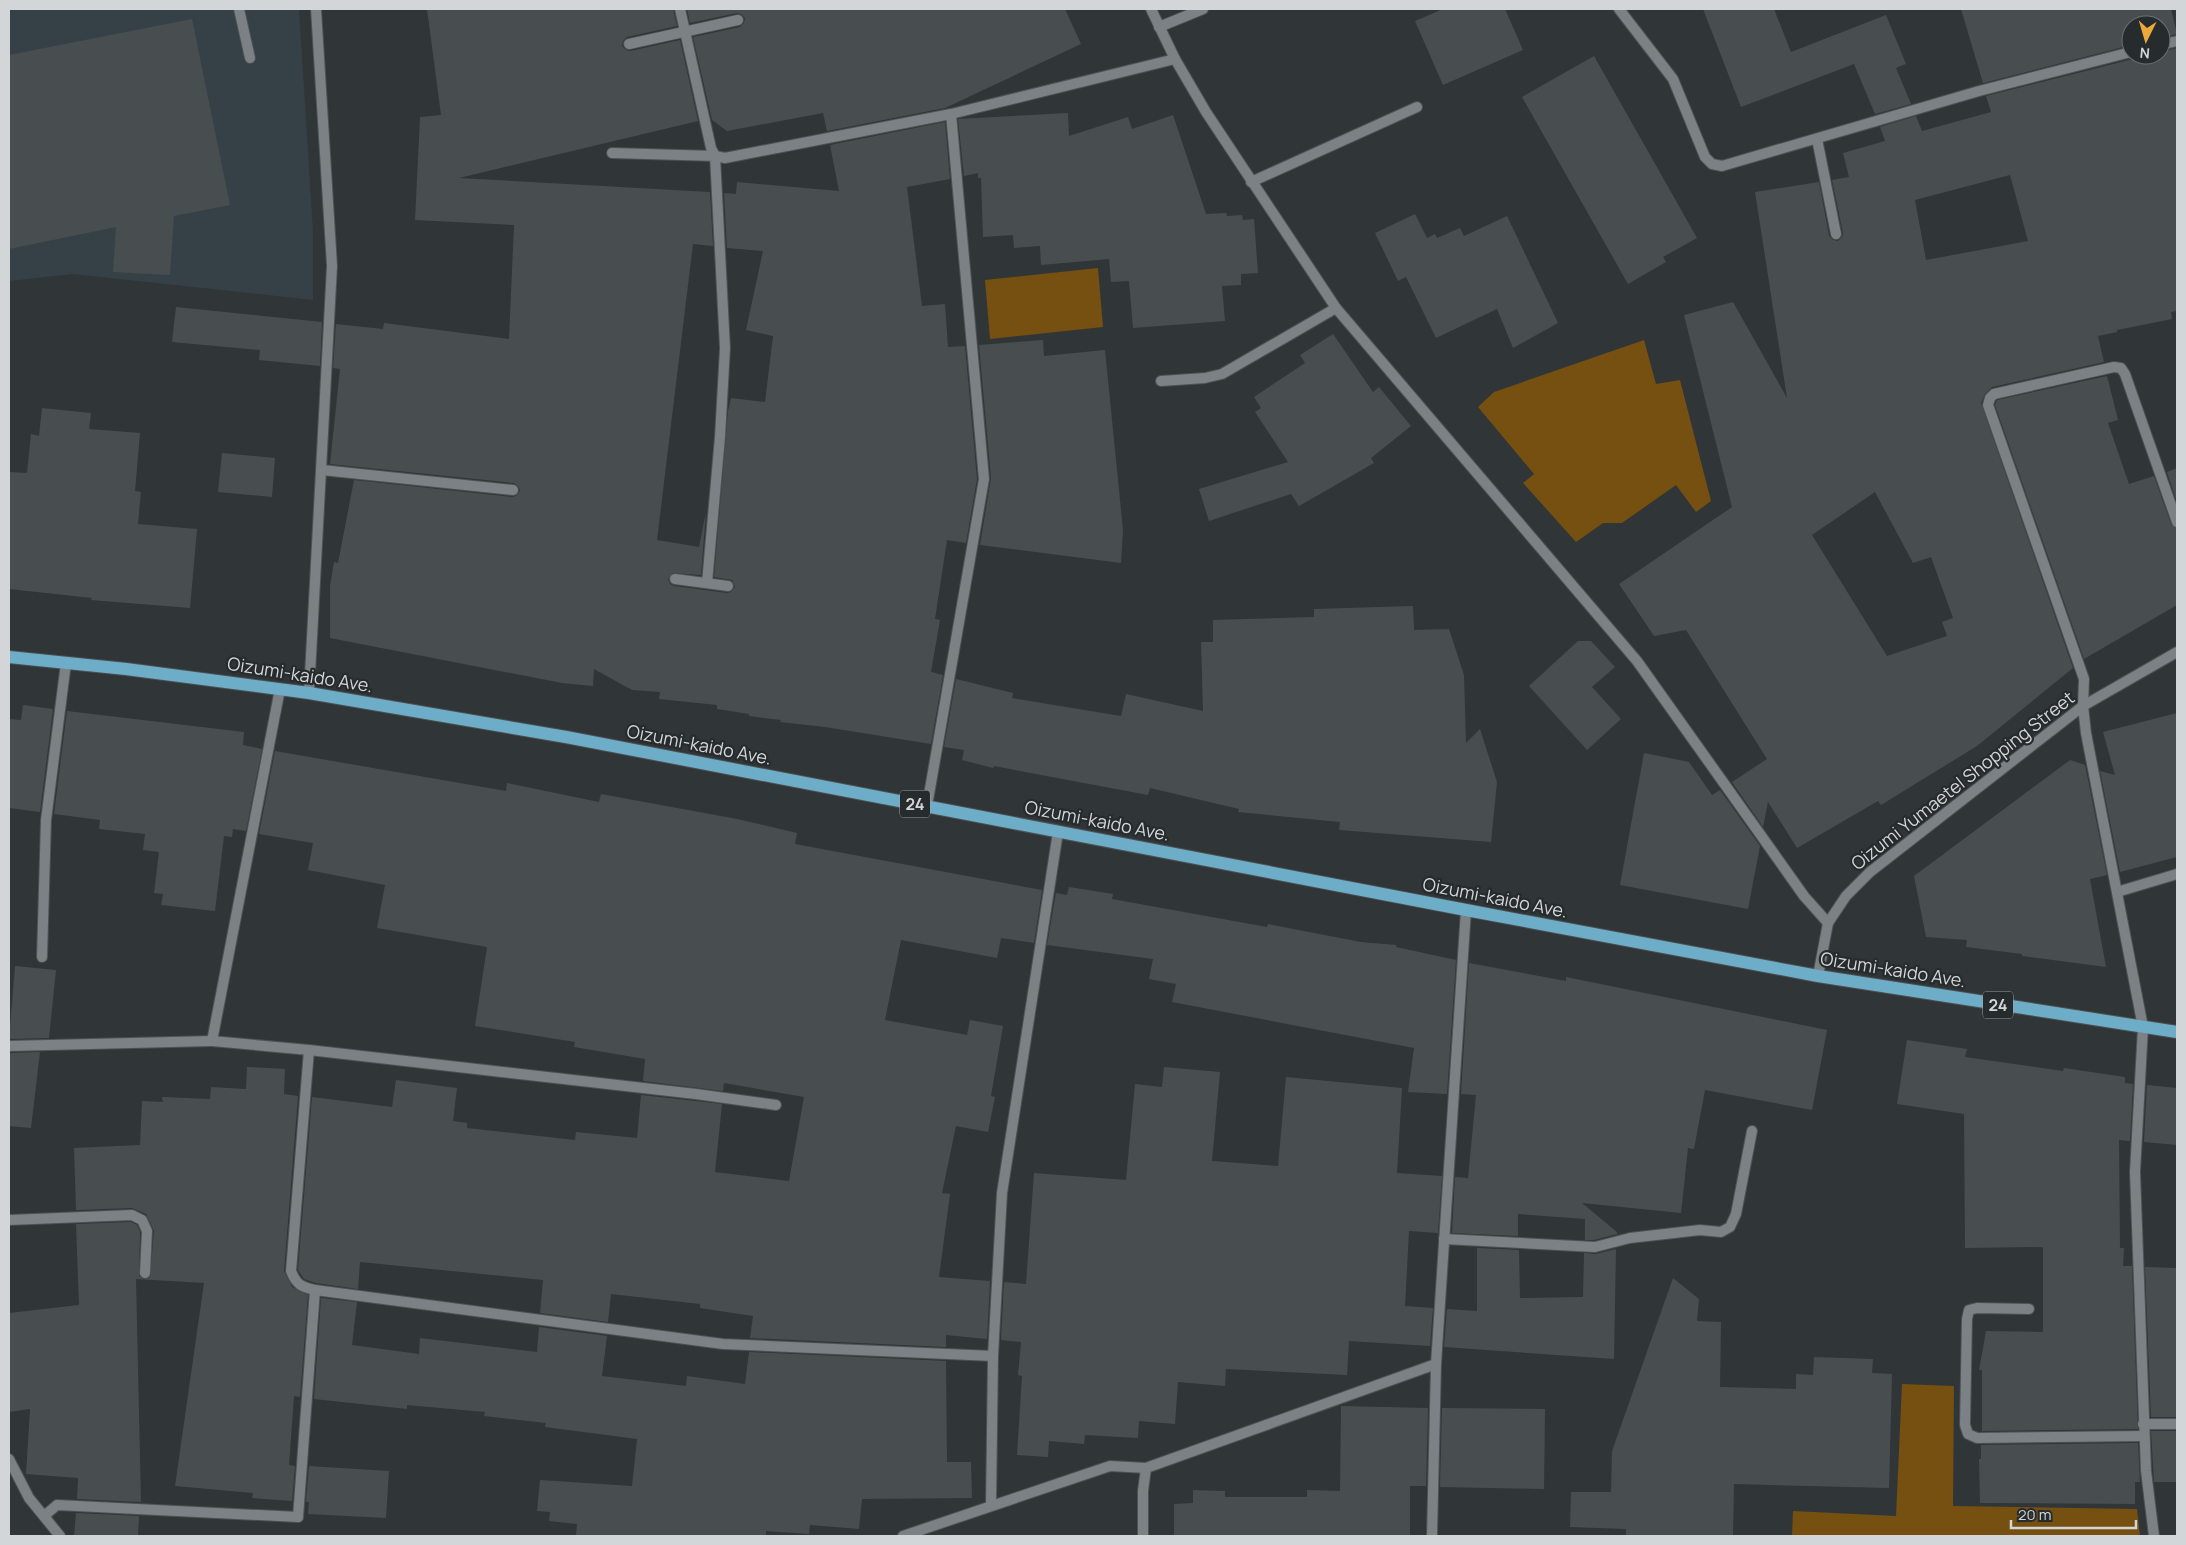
<svg xmlns="http://www.w3.org/2000/svg" width="2186" height="1545" font-family="Manrope,sans-serif">
  <style>
    .built { fill: #364147 }
    .green { fill: #755011 }
    .building { fill: #484e50; fill-rule: evenodd }
    .lines { fill: none; stroke-linecap: round; stroke-linejoin: round }
    .service-casing { stroke: #4c5153; stroke-width: 12 }
    .minor-casing { stroke: #4c5153; stroke-width: 12 }
    .tertiary-casing { stroke: #4c5153; stroke-width: 12 }
    .primary-casing { stroke: #4c5153; stroke-width: 14 }
    .service { stroke: #7b8184; stroke-width: 10 }
    .minor { stroke: #7b8184; stroke-width: 10 }
    .tertiary { stroke: #7b8184; stroke-width: 10 }
    .primary { stroke: #6eadc7; stroke-width: 12 }
    .labels { text-anchor: middle; stroke-width: 4.5; stroke-linejoin: round; paint-order: stroke }
    .shield { fill: #262b2e; stroke: #9fa3a5; stroke-width: 1 }
    .shield-label { font-size: 16px; font-weight: bold; fill: #d3d6d8 }
    .street-label { font-size: 18px; fill: #d3d6d8; stroke: #262b2e }
  </style>
  <rect width="100%" height="100%" fill="#303538"/>
  <polygon class="built" points="9,9 299,9 313,232 313,300 73,274 9,281"/>
  <g class="green">
    <polygon points="1098,268 1103,327 990,339 985,280"/>
    <polygon points="1644,340 1656,384 1680,380 1711,501 1696,512 1676,485 1622,523 1603,523 1576,542 1523,483 1534,474 1478,407 1494,392"/>
    <polygon points="1902,1384 1954,1386 1953,1506 2137,1509 2140,1536 1792,1536 1793,1511 1896,1516"/>
  </g>
  <g class="building">
    <polygon points="427,9 673,9 677,26 627,37 623,41 622,46 626,50 630,51 680,40 698,121 459,178 710,192 713,246 693,244 657,540 699,547 706,512 701,575 673,573 668,579 670,584 674,586 727,593 731,592 735,587 732,580 714,577 728,411 731,398 765,402 773,336 746,330 763,251 727,248 724,193 736,194 737,182 839,191 830,145 945,122 950,179 907,187 922,306 945,304 948,347 965,346 977,479 966,543 947,540 935,619 940,620 931,672 943,675 931,744 825,727 780,722 781,720 749,716 749,714 717,709 717,705 659,699 660,692 632,690 594,669 593,686 562,683 330,638 330,586 334,562 338,563 354,480 512,497 516,496 520,491 519,487 514,483 330,464 340,369 333,368 336,324 383,329 384,323 509,339 514,225 415,220 420,117 441,115"/>
    <polygon points="687,9 1065,9 1081,44 945,108 827,131 823,113 727,131 712,120 693,37 740,27 744,23 745,18 741,14 737,13 690,23"/>
    <polygon points="1443,9 1505,9 1523,50 1443,85 1415,21"/>
    <polygon points="1703,9 1774,9 1791,52 1886,15 1906,64 1896,68 1911,104 1875,114 1854,64 1741,107"/>
    <polygon points="1961,9 2171,9 2177,34 2161,38 2161,25 2131,25 2131,45 1983,83"/>
    <polygon points="192,19 230,205 174,216 170,275 113,272 116,227 9,249 9,55"/>
    <path d="M2177,48V311L2171,312L2172,319L2117,330V332L2098,336L2104,362L1992,387L1985,394L1981,403L2073,668L1977,746L1881,805L1878,801L1797,848L1768,802L1763,827L1732,782L1767,759L1686,630L1654,636L1619,584L1732,507L1684,315L1733,302L1787,398L1755,192L1819,182L1829,236L1833,240L1838,241L1842,237L1843,233L1832,180L1849,177L1843,153L1885,141L1880,127L1916,116L1922,131L1991,112L1986,96L2133,59L2137,55H2161V52ZM2010,175L2028,241L1926,260L1915,200ZM1875,492L1913,563L1931,557L1953,618L1942,622L1947,636L1887,656L1812,535Z"/>
    <polygon points="1594,56 1697,238 1663,257 1666,262 1628,284 1522,97"/>
    <polygon points="1068,113 1069,136 1128,117 1132,129 1173,115 1206,214 1226,213 1227,216 1242,215 1243,220 1254,219 1258,273 1241,274 1241,285 1222,286 1225,321 1133,328 1129,281 1111,282 1109,259 1041,265 1040,246 1014,248 1013,235 983,237 981,178 978,178 978,173 964,176 958,119"/>
    <polygon points="1415,214 1427,238 1435,234 1437,238 1460,228 1464,236 1507,216 1558,323 1513,348 1497,309 1436,338 1406,277 1398,281 1375,233"/>
    <polygon points="176,307 322,322 320,366 259,360 260,350 172,342"/>
    <polygon points="1333,334 1373,392 1379,387 1411,426 1371,458 1374,463 1299,506 1291,494 1209,521 1199,489 1288,462 1255,412 1261,408 1254,397 1305,363 1300,355"/>
    <polygon points="1043,340 1044,356 1105,350 1123,530 1121,563 980,545 991,478 979,345"/>
    <polygon points="2107,376 2118,420 2108,423 2129,484 2154,476 2171,524 2177,529 2177,605 2084,659 1995,405 1997,400"/>
    <polygon points="42,408 91,413 89,429 140,433 135,491 141,492 138,524 197,529 190,608 91,600 92,598 9,589 9,472 27,473 31,434 39,436"/>
    <polygon points="222,453 275,458 272,497 218,492"/>
    <polygon points="2177,468 2177,502 2167,472"/>
    <polygon points="1413,606 1414,630 1449,629 1464,675 1466,743 1480,729 1497,782 1491,842 1339,830 1340,822 1238,812 1239,809 1150,788 1148,795 994,766 993,768 962,760 964,750 944,747 956,679 1013,693 1012,698 1121,716 1126,694 1203,711 1201,642 1213,642 1213,620 1314,617 1314,609"/>
    <polygon points="1578,641 1591,641 1615,667 1592,687 1621,719 1587,750 1529,686"/>
    <polygon points="23,705 53,709 40,812 9,808 9,719 21,720"/>
    <polygon points="67,711 244,732 243,745 262,749 246,831 233,829 232,837 224,836 215,911 161,905 163,894 154,893 159,852 143,850 145,834 99,829 100,820 54,814"/>
    <polygon points="2177,713 2177,857 2120,872 2100,771 2115,775 2103,732"/>
    <polygon points="275,751 506,791 507,783 599,802 601,794 737,819 797,833 795,844 1042,890 1034,943 1001,938 997,958 901,940 885,1020 967,1035 970,1020 1003,1026 991,1096 995,1097 988,1132 956,1126 942,1193 950,1194 939,1277 990,1281 987,1339 946,1335 946,1347 750,1338 753,1316 700,1308 700,1304 611,1294 608,1322 540,1313 543,1280 360,1262 358,1289 316,1283 304,1279 298,1270 312,1097 392,1107 396,1080 457,1088 453,1121 467,1123 467,1128 575,1140 576,1132 637,1138 641,1095 722,1104 715,1172 789,1181 804,1097 724,1083 723,1091 643,1081 645,1059 574,1047 575,1042 475,1026 487,947 377,928 385,885 308,870 313,843 259,834"/>
    <polygon points="1644,753 1689,762 1712,795 1720,790 1760,846 1748,909 1620,885"/>
    <polygon points="2070,760 2085,765 2107,875 2090,879 2106,967 2022,956 2022,954 1966,947 1967,940 1926,937 1914,876"/>
    <polygon points="1069,887 1113,894 1112,899 1267,927 1268,924 1361,942 1396,945 1396,947 1456,960 1447,1094 1408,1092 1414,1048 1172,1002 1176,984 1149,979 1153,959 1047,945 1056,893 1067,895"/>
    <polygon points="1469,963 1566,981 1566,977 1827,1030 1812,1110 1705,1090 1694,1149 1688,1148 1681,1213 1582,1203 1617,1232 1617,1234 1594,1240 1585,1240 1585,1219 1518,1214 1518,1236 1452,1233 1455,1177 1468,1178 1476,1095 1461,1094"/>
    <polygon points="15,966 56,970 49,1038 9,1039"/>
    <polygon points="1907,1040 1967,1049 1965,1057 2063,1071 2064,1068 2125,1077 2125,1083 2133,1084 2130,1141 2119,1140 2120,1248 2124,1248 2123,1266 2132,1266 2138,1429 1982,1431 1982,1370 1979,1370 1986,1331 2043,1332 2043,1247 1965,1248 1964,1114 1897,1104"/>
    <polygon points="40,1052 31,1128 9,1126 9,1053"/>
    <polygon points="247,1067 285,1069 284,1094 298,1096 284,1271 292,1287 308,1295 300,1397 294,1396 289,1465 295,1466 292,1501 252,1498 253,1493 175,1486 204,1283 136,1279 141,1502 77,1499 78,1478 26,1474 30,1409 9,1412 9,1313 79,1305 76,1224 131,1222 137,1225 140,1232 139,1276 144,1280 150,1277 154,1231 146,1214 132,1208 76,1210 74,1148 140,1145 142,1101 163,1102 162,1097 210,1099 211,1087 246,1089"/>
    <polygon points="1164,1067 1220,1072 1212,1161 1278,1166 1286,1077 1402,1088 1397,1173 1442,1176 1438,1233 1409,1231 1405,1306 1433,1308 1430,1346 1349,1341 1347,1375 1226,1369 1225,1386 1178,1382 1175,1424 1139,1421 1138,1438 1085,1435 1084,1444 1049,1441 1048,1457 1017,1455 1022,1376 1018,1375 1021,1342 1001,1340 1004,1282 1026,1284 1034,1173 1126,1180 1135,1084 1162,1087"/>
    <polygon points="2147,1085 2177,1088 2177,1145 2144,1142"/>
    <polygon points="1477,1248 1519,1250 1520,1298 1583,1297 1584,1253 1596,1254 1616,1249 1614,1359 1444,1347 1447,1309 1477,1311"/>
    <polygon points="2145,1267 2177,1268 2177,1417 2151,1417"/>
    <polygon points="1673,1278 1699,1299 1697,1321 1721,1322 1720,1387 1796,1389 1796,1374 1813,1375 1814,1357 1873,1359 1872,1373 1892,1374 1889,1488 1734,1484 1733,1536 1626,1536 1626,1529 1570,1527 1571,1492 1611,1492 1612,1451"/>
    <polygon points="321,1298 357,1302 352,1345 419,1354 420,1338 537,1352 539,1327 607,1336 602,1376 686,1386 687,1376 745,1384 749,1352 946,1361 947,1462 971,1462 972,1498 862,1499 859,1529 810,1525 809,1534 766,1531 766,1536 576,1536 577,1524 549,1521 550,1512 537,1511 540,1480 632,1486 637,1439 545,1427 546,1423 484,1416 485,1412 407,1405 407,1409 314,1399"/>
    <polygon points="1341,1406 1428,1408 1426,1486 1410,1486 1410,1536 1174,1536 1174,1504 1193,1503 1193,1490 1225,1491 1225,1497 1307,1497 1307,1490 1340,1491"/>
    <polygon points="1442,1408 1545,1409 1544,1489 1440,1487"/>
    <polygon points="2151,1431 2177,1431 2177,1482 2154,1482"/>
    <polygon points="2138,1443 2140,1482 2135,1482 2135,1504 1980,1503 1979,1459 1981,1459 1981,1445"/>
    <polygon points="309,1466 389,1471 386,1518 308,1514 309,1502 306,1502"/>
    <polygon points="76,1513 139,1516 138,1536 74,1536"/>
  </g>
  <g class="lines">
    <g class="service-casing">
      <g id="service">
        <polyline points="239,9 250,58"/>
        <polyline points="629,44 738,20"/>
        <polyline points="1817,139 1836,234"/>
        <polyline points="612,153 715,156 725,348 720,437 707,583"/>
        <polyline points="1251,182 1417,107"/>
        <polyline points="1161,381 1205,378 1222,374 1336,308"/>
        <polyline points="322,470 513,490"/>
        <polyline points="675,579 728,586"/>
        <polyline points="2083,706 2084,679 1988,405 1990,398 1994,394 2114,367 2121,368 2125,374 2177,522"/>
        <polyline points="2117,892 2177,874"/>
        <polyline points="42,957 46,820 66,663"/>
        <polyline points="309,1050 696,1094 776,1105"/>
        <polyline points="9,1220 132,1215 142,1220 147,1231 145,1273"/>
        <polyline points="1444,1239 1595,1247 1630,1238 1700,1230 1721,1232 1730,1227 1736,1214 1752,1131"/>
        <polyline points="2029,1309 1977,1308 1969,1310 1967,1319 1965,1425 1968,1434 1977,1438 2144,1436"/>
        <polyline points="2143,1424 2177,1424"/>
        <polyline points="298,1517 315,1290"/>
      </g>
    </g>
    <g class="minor-casing">
      <g id="minor">
        <polyline points="680,9 711,148 715,156 725,158 951,114"/>
        <polyline points="1151,9 1175,59 1206,112 1336,308 1637,661 1804,896 1828,923"/>
        <polyline points="1619,9 1673,79 1705,157 1712,164 1722,166 1979,91 2131,52"/>
        <polyline points="1159,27 1203,9"/>
        <polyline points="2161,45 2177,41"/>
        <path d="M280,689L212,1041L309,1050L291,1271C296,1284 301,1287 315,1290L723,1344L993,1356"/>
        <polyline points="309,693 332,266 316,9"/>
        <polyline points="2083,706 2086,733 2143,1027 2135,1172 2146,1471 2154,1536"/>
        <polyline points="927,806 984,479 951,114 1175,59"/>
        <polyline points="1818,976 1828,923 1846,896 1870,872 2083,706 2177,652"/>
        <polyline points="9,1046 212,1041"/>
        <polyline points="9,1459 29,1498 60,1536"/>
        <polyline points="1143,1491 1146,1468 1436,1364"/>
        <polyline points="991,1505 993,1356 1002,1193 1058,832"/>
        <polyline points="44,1516 57,1505 298,1517"/>
        <polyline points="903,1536 1110,1466 1146,1468"/>
        <polyline points="1432,1536 1436,1364 1466,910"/>
      </g>
    </g>
    <g class="tertiary-casing">
      <polyline id="tertiary" points="1143,1491 1143,1536"/>
    </g>
    <g class="primary-casing">
      <polyline id="primary" points="9,657 126,669 309,693 566,737 1466,910 1818,976 2177,1032"/>
    </g>
    <use href="#service" class="service"/>
    <use href="#minor" class="minor"/>
    <use href="#tertiary" class="tertiary"/>
    <use href="#primary" class="primary"/>
  </g>
  <g class="labels">
    <g class="shield">
      <rect x="900" y="790.5" width="30" height="27" rx="4"/>
      <rect x="1983" y="991.5" width="30" height="27" rx="4"/>
    </g>
    <g class="shield-label">
      <text x="915" y="810">24</text>
      <text x="1998" y="1011">24</text>
    </g>
    <g class="street-label">
      <text transform="translate(300 675) rotate(9)" y="6">Oizumi-kaido Ave.</text>
      <text transform="translate(699 745) rotate(11)" y="6">Oizumi-kaido Ave.</text>
      <text transform="translate(1963 781) rotate(-38)" y="6">Oizumi Yumaetel Shopping Street</text>
      <text transform="translate(1097 821) rotate(11)" y="6">Oizumi-kaido Ave.</text>
      <text transform="translate(1495 898) rotate(11)" y="6">Oizumi-kaido Ave.</text>
      <text transform="translate(1893 970) rotate(9)" y="6">Oizumi-kaido Ave.</text>
    </g>
  </g>
  <rect width="2186" height="1545" fill="none" stroke="#d3d6d8" stroke-width="20"/>
  <g transform="translate(2146 40) rotate(185)"><circle r="24" fill="#262b2e" stroke="#6b6f72"/>
  <path d="M0-4L9 19L0 12L-9 19Z" fill="#eca93a"/>
  <text y="-8" font-size="14" font-weight="bold" text-anchor="middle" fill="#d3d6d8">N</text>
  </g>
  <path d="M2011 1520v8h125v-8" fill="none" stroke="#d3d6d8" stroke-width="2.5"/>
  <text x="2018" y="1520" font-size="15" fill="#d3d6d8" stroke="#262b2e" stroke-width="4" paint-order="stroke">20 m</text>
</svg>
